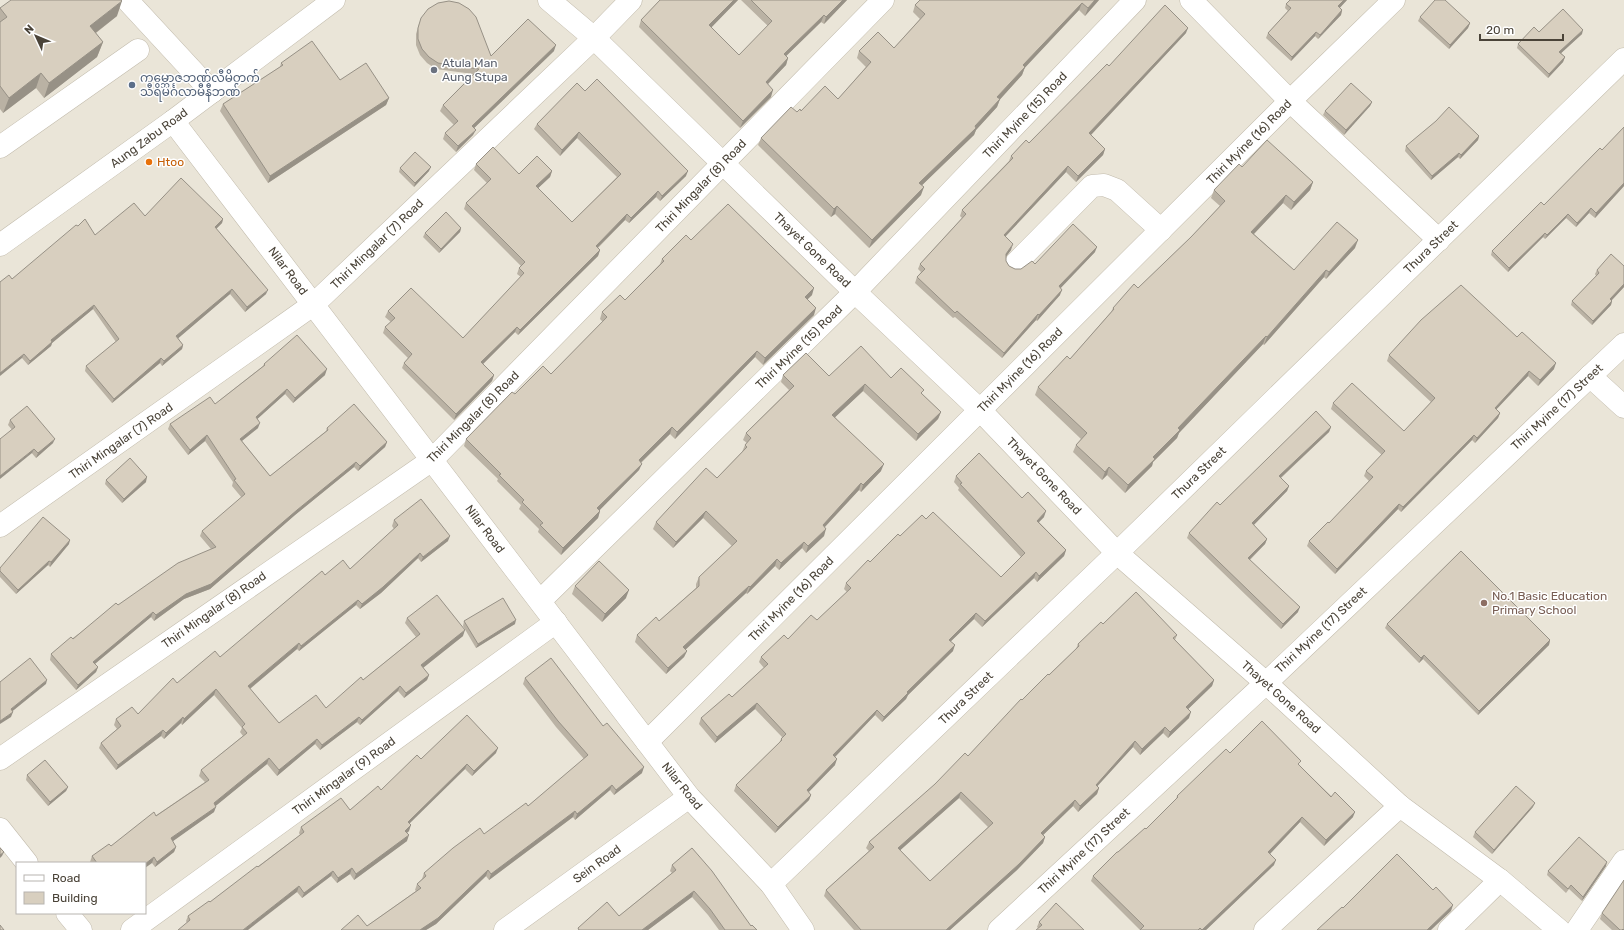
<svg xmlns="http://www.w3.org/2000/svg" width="1624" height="930" font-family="Rubik,'Noto Sans Myanmar',sans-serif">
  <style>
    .residential { fill: #eae5d8; fill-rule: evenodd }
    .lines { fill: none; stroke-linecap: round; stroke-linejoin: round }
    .minor-casing { stroke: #c2bbac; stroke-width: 23 }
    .minor { stroke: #fff; stroke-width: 22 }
    .wall { fill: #bab2a4; fill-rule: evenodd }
    .shaded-wall { fill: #979186 }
    .building { fill: #d8cfbf; stroke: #979186; fill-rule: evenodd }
    .worship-dot { fill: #6b7280; stroke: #fff; stroke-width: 1.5 }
    .service-dot { fill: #5c6f8a; stroke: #fff; stroke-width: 1.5 }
    .food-dot { fill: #e8710a; stroke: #fff; stroke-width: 1.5 }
    .education-dot { fill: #8d6e63; stroke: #fff; stroke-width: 1.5 }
    .labels { text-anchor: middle; stroke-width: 3; stroke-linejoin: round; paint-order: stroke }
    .worship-label { font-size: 12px; fill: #5b616d; stroke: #fff; text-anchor: start }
    .service-label { font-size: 12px; fill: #4e5e75; stroke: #fff; text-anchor: start }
    .street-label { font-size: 12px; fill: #4a4338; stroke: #fff }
    .food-label { font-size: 12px; fill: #c56008; stroke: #fff; text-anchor: start }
    .education-label { font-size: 12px; fill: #785e54; stroke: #fff; text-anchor: start }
  </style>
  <rect width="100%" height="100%" fill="#f6f2ea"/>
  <path class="residential" d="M0,0H1624V930H0ZM17,863H145V913H17Z"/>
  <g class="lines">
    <g class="minor-casing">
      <g id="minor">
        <polyline points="127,0 212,92"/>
        <polyline points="549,0 594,38 855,292 980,410 1117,553 1266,683 1400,806 1500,880 1559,930"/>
        <polyline points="1191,0 1290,101 1439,240"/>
        <polyline points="173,121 689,797 771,884 803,930"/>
        <polyline points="0,147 138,50"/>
        <polyline points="0,245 173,121 334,0"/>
        <polyline points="1016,263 1092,186 1104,185 1117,190 1161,230"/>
        <polyline points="1590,376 1624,407"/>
        <polyline points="0,526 314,304 594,38 631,0"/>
        <polyline points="540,601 855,292 1135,0"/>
        <polyline points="647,742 1290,101 1394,0"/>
        <polyline points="0,759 432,460 883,0"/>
        <polyline points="0,829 27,863"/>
        <polyline points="771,884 1117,553 1624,59"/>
        <polyline points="67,913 81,930"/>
        <polyline points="132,930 556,622"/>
        <polyline points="505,930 689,797"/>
        <polyline points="999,930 1266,683 1624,344"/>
        <polyline points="1265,930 1400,806"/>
        <polyline points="1449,930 1500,880"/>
        <polyline points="1577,930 1624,861"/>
      </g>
    </g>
    <use href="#minor" class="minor"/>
  </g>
  <g class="wall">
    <polygon points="660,0 738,0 711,27 739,55 768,26 741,0 847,0 824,24 821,22 786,56 788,58 786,65 768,84 771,97 740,128 639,27 641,20"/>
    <polygon points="1099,0 1085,16 1079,10 1025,67 1022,75 1000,99 997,107 976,130 974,135 922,185 921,195 869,248 835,214 831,217 758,145 761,138 797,112 838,99 866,67 857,58 859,51 894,48 920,19 913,12 915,5"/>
    <polygon points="1347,0 1339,8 1342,10 1341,15 1318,39 1315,36 1291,61 1266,38 1268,33 1288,11 1285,8 1286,4"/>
    <polygon points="0,8 117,16 96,33 103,42 97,57 44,98 36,88 3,113 0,109"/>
    <polygon points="1420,17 1470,23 1468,28 1449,49 1418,21"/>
    <polygon points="419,24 491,56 554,51 474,128 473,135 456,152 443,139 445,133 454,125 440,111 443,105 473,74 436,69 427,63 420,55 416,45 416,34"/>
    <polygon points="1539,32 1582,34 1561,53 1565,57 1563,62 1548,78 1517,48 1518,44"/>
    <polygon points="1186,33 1091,135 1105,149 1103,155 1076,182 1066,172 1005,237 1011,250 1006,257 1006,261 1009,266 1015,269 1021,269 1035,264 1095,252 1060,288 1060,295 1037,321 1036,320 1002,358 955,317 953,318 915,283 917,277 921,272 918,269 920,264 962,218 960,216 962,210 1009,161 1011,156 1029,143 1109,66"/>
    <polygon points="281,63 340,80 389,98 386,105 268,183 220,111 223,104 280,67"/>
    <polygon points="585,91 686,176 660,201 656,197 629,223 625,220 598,248 600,250 598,256 518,335 515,332 483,364 494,375 492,381 454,420 402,368 404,363 408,358 383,333 385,327 391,322 385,317 388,311 463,338 521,277 517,274 519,268 521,266 464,209 466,203 487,183 474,170 476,164 519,174 552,171 550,177 538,188 572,222 617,177 577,138 560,156 534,129 537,124"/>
    <polygon points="1372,102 1370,106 1344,135 1323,115 1325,111"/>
    <polygon points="1479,136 1478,140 1460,159 1458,157 1431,180 1405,151 1406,146"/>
    <polygon points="400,168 429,171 414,187 399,172"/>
    <polygon points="1313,182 1310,190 1291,210 1283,203 1254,234 1294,270 1355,248 1326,279 1324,277 1264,345 1263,344 1179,433 1177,438 1153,462 1152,466 1125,493 1107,475 1102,480 1073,452 1076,445 1081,439 1035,395 1038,387 1070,359 1111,312 1113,308 1138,288 1191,237 1220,206 1211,198 1214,190"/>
    <polygon points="1624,186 1595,218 1589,213 1576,227 1566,218 1545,239 1543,237 1508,272 1491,255 1492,251 1544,205"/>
    <polygon points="145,216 223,219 222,223 216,229 266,294 245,312 230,294 178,338 183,345 182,349 162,366 160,363 112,403 85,371 86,366 116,342 93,309 52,343 51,346 28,365 22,358 12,279 78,226 95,235"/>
    <polygon points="461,228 460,232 439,253 423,237 425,233"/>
    <polygon points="691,240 812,295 807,299 814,315 763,365 755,357 675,439 670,434 641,463 639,470 599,510 600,511 598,518 561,555 538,532 539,529 519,509 521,505 497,481 498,479 464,446 466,439 515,394 551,374 603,322 600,319 602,312 625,300 660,264 662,259"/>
    <polygon points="1624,266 1624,287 1612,300 1611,305 1592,325 1571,305 1572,301 1596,276 1595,274 1597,270"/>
    <polygon points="1517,337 1554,369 1538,386 1528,376 1496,409 1500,413 1498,418 1475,443 1472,440 1401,512 1398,509 1335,574 1307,546 1309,541 1329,523 1369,481 1364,476 1366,471 1382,455 1331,409 1333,403 1404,431 1431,402 1387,361 1389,355"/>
    <polygon points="264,364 325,375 293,403 285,394 257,419 258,428 242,441 270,476 326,431 327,428 387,442 385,447 358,471 354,467 295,515 210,589 184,599 154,621 151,617 95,664 98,667 96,672 76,690 50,660 51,654 118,605 211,549 200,536 202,531 242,498 232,486 233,482 205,441 188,455 168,429 170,424 215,404 263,366"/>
    <polygon points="783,375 829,376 891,378 922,394 941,412 938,419 916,441 863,391 835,417 881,471 861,492 859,490 825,527 824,536 806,553 802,548 779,570 775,566 747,594 746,593 685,649 687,651 684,657 666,674 635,642 637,635 659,621 696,588 696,584 699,577 732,546 703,518 673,548 653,529 656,522 717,478 742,452 745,445 747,443 743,440 746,433 789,390 781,382"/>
    <polygon points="10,420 53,443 36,458 8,425"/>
    <polygon points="1331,427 1329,432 1281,478 1289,486 1287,491 1253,525 1267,539 1265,544 1250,560 1298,612 1281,629 1187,538 1189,533 1220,505"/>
    <polygon points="956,476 1022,498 1044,517 1039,522 1066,550 1064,556 1037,582 1034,578 982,627 974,619 951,641 953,651 908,695 906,699 882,722 875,715 835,757 835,765 808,792 811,795 809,800 775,833 734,791 736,785 779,743 782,737 755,709 715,743 699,724 701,718 732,697 764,668 759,662 761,657 817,620 847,592 844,589 846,583 900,536 926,519 1001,577 1021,557 958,490 959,488 954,482"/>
    <polygon points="106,480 146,482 122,503 105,484"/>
    <polygon points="394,520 448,541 421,562 418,558 381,593 360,609 356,605 299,651 297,649 250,689 279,723 326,708 363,680 416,637 405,623 407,618 463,636 423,668 429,675 427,680 404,698 398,691 360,725 357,722 320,750 315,744 277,776 267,764 215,806 214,812 172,841 176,847 174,852 155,867 152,863 91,863 90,862 92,856 111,846 205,782 199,776 201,770 243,736 240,732 242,728 214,695 182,725 181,723 164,739 161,736 116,770 99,748 101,743 117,729 114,725 116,719 138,714 177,683 220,657 325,575 350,569 394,529 392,526"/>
    <polygon points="69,544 50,567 48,565 16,594 0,577 0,568"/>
    <polygon points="575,586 626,598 602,622 572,594"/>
    <polygon points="464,621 515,624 476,648 463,626"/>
    <path d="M1103,624L1177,635L1175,640L1214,680L1212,686L1188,709L1189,718L1168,738L1163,733L1140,755L1133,747L1097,786L1099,788L1097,794L1078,812L1073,806L1043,835L1045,837L1043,843L1017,870L950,930H854L824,896L826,890L869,851L866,848L869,842L968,756L1022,700L1076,649L1078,644ZM959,798L988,827L930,881L900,850Z"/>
    <polygon points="1387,624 1550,640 1549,645 1478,715 1423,659 1419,663 1385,628"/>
    <polygon points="525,678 603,726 642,773 614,795 610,790 575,820 573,817 489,880 486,876 436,924 426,930 341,930 367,926 416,891 415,890 417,884 422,879 424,873 528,806 584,759 556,727 523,684"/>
    <polygon points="496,753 472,776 465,769 409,823 409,831 407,833 407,841 354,880 350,874 337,883 331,876 302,898 297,892 187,923 186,921 188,916 210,902 300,835 299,833 301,827 350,810 381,790 421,759"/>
    <polygon points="1230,753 1300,766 1353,817 1324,846 1300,822 1270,854 1274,865 1206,930 1140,930 1091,881 1093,876 1118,852 1146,829 1176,799 1177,796"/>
    <polygon points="27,775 68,787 66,791 48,806 26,780"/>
    <polygon points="1533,807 1492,854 1473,837 1475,832"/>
    <polygon points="672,865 751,926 757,930 719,930 708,915 692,897 648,930 578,930 578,928 619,916 672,873 670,871"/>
    <polygon points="1606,866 1582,901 1569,889 1566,893 1547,875 1548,871"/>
    <polygon points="1602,913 1624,930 1612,930 1600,919"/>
    <polygon points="1039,922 1084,930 1038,928 1037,927"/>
  </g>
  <g class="shaded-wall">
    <polygon points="734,0 738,0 707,32 709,25"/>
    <polygon points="843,0 847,0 824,24 826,17"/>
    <polygon points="1095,0 1099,0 1085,16 1088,8"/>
    <polygon points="1344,0 1347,0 1337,11 1338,6"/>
    <polygon points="122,1 117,16 85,41 90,26"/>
    <polygon points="1082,3 1079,10 1020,73 1023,65"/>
    <polygon points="1342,10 1341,15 1318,39 1320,35"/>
    <polygon points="824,15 821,22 781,61 784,54"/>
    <polygon points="1470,23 1468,28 1449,49 1450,45"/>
    <polygon points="1188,28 1186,33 1087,139 1089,133"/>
    <polygon points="1583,30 1582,34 1558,56 1559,52"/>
    <polygon points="1316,32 1315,36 1291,61 1292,57"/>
    <polygon points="103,42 97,57 44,98 49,83"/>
    <polygon points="556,45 554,51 470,132 472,126"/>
    <polygon points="1565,57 1563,62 1548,78 1549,74"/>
    <polygon points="788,58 786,65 763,89 766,82"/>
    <polygon points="1025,67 1022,75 995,105 997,97"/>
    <polygon points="41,73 36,88 3,113 9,98"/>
    <polygon points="773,90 771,97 740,128 743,121"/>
    <polygon points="389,98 386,105 268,183 270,176"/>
    <polygon points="1000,99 997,107 976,130 974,135 917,190 919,183 975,126"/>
    <polygon points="1372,102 1370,106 1344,135 1346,130"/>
    <polygon points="476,130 473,135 456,152 458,146"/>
    <polygon points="579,132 577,138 560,156 562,150"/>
    <polygon points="1479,136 1478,140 1460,159 1461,155"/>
    <polygon points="1105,149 1103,155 1076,182 1078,176"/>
    <polygon points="1459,153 1458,157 1431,180 1432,176"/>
    <polygon points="1068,166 1066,172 1001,241 1004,235"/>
    <polygon points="431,167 429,171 414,187 415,183"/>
    <polygon points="552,171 550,177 534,192 536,186"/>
    <polygon points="688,171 686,176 660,201 662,196"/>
    <polygon points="1313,182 1310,190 1291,210 1294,202"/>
    <polygon points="1624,183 1624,186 1595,218 1596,213"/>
    <polygon points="924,187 921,195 869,248 872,240"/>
    <polygon points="658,191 656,197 629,223 631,218"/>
    <polygon points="1286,195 1283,203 1248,240 1251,232"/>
    <polygon points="837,206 835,214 831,217 834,209"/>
    <polygon points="1591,208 1589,213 1576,227 1577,223"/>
    <polygon points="627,214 625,220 594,251 596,246"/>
    <polygon points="1568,214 1566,218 1545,239 1547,235"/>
    <polygon points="223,219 222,223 213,232 215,227"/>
    <polygon points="461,228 460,232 439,253 441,249"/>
    <polygon points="1545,233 1543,237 1508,272 1509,268"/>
    <polygon points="1358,240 1355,248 1326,279 1329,272"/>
    <polygon points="1013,244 1011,250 1004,259 1006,254"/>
    <polygon points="1097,247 1095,252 1057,292 1059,286"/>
    <polygon points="600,250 598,256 518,335 520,330"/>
    <polygon points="1326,270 1324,277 1264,345 1267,337"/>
    <polygon points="1624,284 1624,287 1609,303 1610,299"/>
    <polygon points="814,288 812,295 803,304 805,297"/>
    <polygon points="232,289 230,294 175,341 176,336"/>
    <polygon points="268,290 266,294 245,312 247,307"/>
    <polygon points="1062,290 1060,295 1037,321 1039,315"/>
    <polygon points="1612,301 1611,305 1592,325 1593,321"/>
    <polygon points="94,305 93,309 52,343 51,346 28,365 30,361 51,340"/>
    <polygon points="816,308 814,315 763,365 765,358"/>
    <polygon points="1038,314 1036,320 1002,358 1004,353"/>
    <polygon points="517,327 515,332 479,368 481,362"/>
    <polygon points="1266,336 1263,344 1179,433 1177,438 1153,462 1152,466 1125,493 1128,485 1178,428"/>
    <polygon points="183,345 182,349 162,366 164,361"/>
    <polygon points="757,351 755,357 675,439 677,432"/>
    <polygon points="24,354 22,358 0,376 0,373"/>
    <polygon points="161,358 160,363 112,403 114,399"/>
    <polygon points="1556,363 1554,369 1538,386 1540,380"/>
    <polygon points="327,369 325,375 293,403 295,398"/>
    <polygon points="1529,371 1528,376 1493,413 1495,408"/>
    <polygon points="494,375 492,381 454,420 456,414"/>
    <polygon points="865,384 863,391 830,422 832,415"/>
    <polygon points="287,389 285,394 254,422 256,417"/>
    <polygon points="941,412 938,419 916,441 918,434"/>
    <polygon points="1500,413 1498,418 1475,443 1477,438"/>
    <polygon points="260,423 258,428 238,444 240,439"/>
    <polygon points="672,427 670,434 636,467 639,460"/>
    <polygon points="1331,427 1329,432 1277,481 1279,476"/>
    <polygon points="207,435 205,441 188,455 190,450"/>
    <polygon points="1474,435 1472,440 1401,512 1403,507"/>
    <polygon points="55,439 53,443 36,458 38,453"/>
    <polygon points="387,442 385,447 358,471 360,466"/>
    <polygon points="34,449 32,453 0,479 0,476"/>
    <polygon points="356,462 354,467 295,515 210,589 184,599 154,621 156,615 297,510"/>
    <polygon points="642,464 639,470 595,515 597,508"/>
    <polygon points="884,464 881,471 861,492 863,485"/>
    <polygon points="1109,467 1107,475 1102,480 1105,472"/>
    <polygon points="147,477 146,482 122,503 124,499"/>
    <polygon points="861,483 859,490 820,532 823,525"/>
    <polygon points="1289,486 1287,491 1250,529 1252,523"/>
    <polygon points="1399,504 1398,509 1335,574 1337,569"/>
    <polygon points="600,511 598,518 561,555 563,548"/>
    <polygon points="706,511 703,518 673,548 676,542"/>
    <polygon points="1046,511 1044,517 1035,526 1037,521"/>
    <polygon points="826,529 824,536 806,553 808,546"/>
    <polygon points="450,536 448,541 421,562 423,557"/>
    <polygon points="1267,539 1265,544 1246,563 1248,558"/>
    <polygon points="70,540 69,544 50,567 51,562"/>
    <polygon points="804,542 802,548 779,570 781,563"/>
    <polygon points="1066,550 1064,556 1037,582 1039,576"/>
    <polygon points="420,553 418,558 381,593 360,609 362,604"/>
    <polygon points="777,559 775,566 747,594 750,587"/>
    <polygon points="49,561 48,565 16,594 18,590"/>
    <polygon points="1036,572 1034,578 982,627 985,621"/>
    <polygon points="749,586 746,593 681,654 683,647"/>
    <polygon points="629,590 626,598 602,622 605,614"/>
    <polygon points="358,600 356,605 299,651 301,646"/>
    <polygon points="1300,607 1298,612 1281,629 1283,624"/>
    <polygon points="153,612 151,617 91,667 93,662"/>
    <polygon points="976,613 974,619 947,645 949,640"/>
    <polygon points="516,620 515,624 476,648 478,644"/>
    <polygon points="465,630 463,636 419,671 421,665"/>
    <polygon points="1550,640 1549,645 1478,715 1479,711"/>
    <polygon points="299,643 297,649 246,692 248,686"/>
    <polygon points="955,645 953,651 908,695 906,699 882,722 884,717 907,692"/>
    <polygon points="687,651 684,657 666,674 668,668"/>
    <polygon points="1424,655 1423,659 1419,663 1421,658"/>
    <polygon points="98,667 96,672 76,690 78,685"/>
    <polygon points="429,675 427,680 404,698 406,693"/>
    <polygon points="47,680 46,684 9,714 11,709"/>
    <polygon points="1214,680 1212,686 1184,713 1186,707"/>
    <polygon points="400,686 398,691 360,725 362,720"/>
    <polygon points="216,689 214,695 182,725 184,719"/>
    <polygon points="757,703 755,709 715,743 717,737"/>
    <polygon points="877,710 875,715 831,761 833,755"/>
    <polygon points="13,712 11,717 0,724 0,721"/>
    <polygon points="1191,712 1189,718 1168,738 1170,732"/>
    <polygon points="183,717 181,723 164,739 166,733"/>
    <polygon points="359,717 357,722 320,750 322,745"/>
    <polygon points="1165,727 1163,733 1140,755 1142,749"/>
    <polygon points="163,730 161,736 116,770 118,765"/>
    <polygon points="317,739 315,744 277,776 279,770"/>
    <polygon points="1135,741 1133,747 1093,791 1096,785"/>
    <polygon points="498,748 496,753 472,776 474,771"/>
    <polygon points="269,758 267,764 212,809 214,803"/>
    <polygon points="837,759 835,765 805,796 807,790"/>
    <polygon points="467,764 465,769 406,827 408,822"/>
    <polygon points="644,767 642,773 614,795 616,790"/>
    <polygon points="612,785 610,790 575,820 577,814"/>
    <polygon points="68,787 66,791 48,806 50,802"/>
    <polygon points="1099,788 1097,794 1078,812 1080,806"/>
    <polygon points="961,792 959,798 896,854 898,848"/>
    <polygon points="811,795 809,800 775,833 778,827"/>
    <polygon points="1075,800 1073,806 1039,839 1041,833"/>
    <polygon points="1535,803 1533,807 1492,854 1494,850"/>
    <polygon points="216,807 214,812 169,844 171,838"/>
    <polygon points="575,811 573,817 489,880 491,874"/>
    <polygon points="1355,812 1353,817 1324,846 1326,840"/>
    <polygon points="1302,817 1300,822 1266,858 1268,852"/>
    <polygon points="411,825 409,831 403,836 405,831"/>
    <polygon points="409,835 407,841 354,880 356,874"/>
    <polygon points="1045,837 1043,843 1017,870 950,930 946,930"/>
    <polygon points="176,847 174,852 155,867 157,862"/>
    <polygon points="4,852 2,856 0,858 0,855"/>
    <polygon points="154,857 152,863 145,868 145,864"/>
    <polygon points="1276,860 1274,865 1206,930 1202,930"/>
    <polygon points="1607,862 1606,866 1582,901 1583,897"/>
    <polygon points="352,868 350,874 337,883 338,878"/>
    <polygon points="488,870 486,876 436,924 426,930 420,930"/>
    <polygon points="333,871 331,876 302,898 304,893"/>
    <polygon points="299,886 297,892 248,930 243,930"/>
    <polygon points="694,891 692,897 648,930 642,930"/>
    <polygon points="1453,905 1451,911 1431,930 1427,930"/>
  </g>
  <g class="building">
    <polygon points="11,0 121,0 122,1 90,26 103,42 49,83 41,73 9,98 0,86 0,22 7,17 0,8"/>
    <polygon points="660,0 734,0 709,25 739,55 772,21 751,0 843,0 826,17 824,15 784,54 788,58 766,82 773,90 743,121 641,20"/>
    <polygon points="920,0 1095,0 1088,8 1082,3 1023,65 1025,67 997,97 1000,99 975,126 976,128 919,183 924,187 872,240 837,206 834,209 761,138 791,107 797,112 800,109 801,111 825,86 838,99 871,62 859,51 878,32 894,48 925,14 915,5"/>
    <polygon points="1290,0 1344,0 1338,6 1342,10 1320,35 1316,32 1292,57 1268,33 1291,8 1286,4"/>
    <polygon points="1435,0 1445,0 1470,23 1450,45 1420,17"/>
    <polygon points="449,1 459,3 469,9 476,17 491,56 528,19 556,45 472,126 476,130 458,146 445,133 458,121 443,105 479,69 438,63 429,57 422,49 418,39 418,28 421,18 428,9 438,3"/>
    <polygon points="1165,5 1188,28 1089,133 1105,149 1078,176 1068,166 1004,235 1013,244 1006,254 1006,261 1009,266 1015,269 1021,269 1032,261 1035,264 1073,224 1097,247 1059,286 1062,290 1039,315 1038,314 1004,353 957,311 955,313 917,277 925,269 920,264 966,214 962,210 1013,158 1011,156 1026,140 1029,143 1107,64 1109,66"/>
    <polygon points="1563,9 1583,30 1559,52 1565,57 1549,74 1518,44 1534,27 1539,32"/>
    <polygon points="312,41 340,80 366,63 389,98 270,176 223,104 283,65 281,63"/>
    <polygon points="597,79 688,171 662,196 658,191 631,218 627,214 596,246 600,250 520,330 517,327 481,362 494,375 456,414 404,363 412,354 385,327 395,318 388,311 411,288 463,338 524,273 519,268 525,262 466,203 491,179 476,164 493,147 519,174 537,156 552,171 536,186 572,222 621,174 579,132 562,150 537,124 577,83 585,91"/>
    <polygon points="1351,83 1372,102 1346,130 1325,111"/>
    <polygon points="1449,107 1479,136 1461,155 1459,153 1432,176 1406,146 1436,121"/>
    <polygon points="1624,127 1624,183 1596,213 1591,208 1577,223 1568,214 1547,235 1545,233 1509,268 1492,251 1541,202 1544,205 1600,148 1602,150"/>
    <polygon points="1267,140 1313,182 1294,202 1286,195 1251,232 1294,270 1337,222 1358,240 1329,272 1326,270 1267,337 1266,336 1178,428 1180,430 1153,457 1155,459 1128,485 1109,467 1105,472 1076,445 1087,433 1038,387 1067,356 1070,359 1114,309 1113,308 1134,284 1138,288 1191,237 1225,201 1214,190 1239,164 1242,167"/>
    <polygon points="415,152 431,167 415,183 400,168"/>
    <polygon points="181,178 223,219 215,227 268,290 247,307 232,289 176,336 183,345 164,361 161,358 114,399 86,366 119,339 94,305 51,340 52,342 30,361 24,354 0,373 0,282 9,275 12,279 76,225 78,226 85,219 95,235 134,203 145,216"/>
    <polygon points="728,204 814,288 805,297 816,308 765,358 757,351 677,432 672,427 639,460 642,464 597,508 600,511 563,548 540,525 543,523 522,502 524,500 499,475 501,474 466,439 512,392 515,394 543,366 551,374 607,317 602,312 620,295 625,300 664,261 662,259 686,235 691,240"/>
    <polygon points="446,212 461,228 441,249 425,233"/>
    <polygon points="1611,254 1624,266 1624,284 1610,299 1612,301 1593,321 1572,301 1599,273 1597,270"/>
    <polygon points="1461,285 1517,337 1522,332 1556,363 1540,380 1529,371 1495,408 1500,413 1477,438 1474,435 1403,507 1399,504 1337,569 1309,541 1328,522 1329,523 1373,477 1366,471 1385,451 1333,403 1352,383 1404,431 1435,398 1389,355 1421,320"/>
    <polygon points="297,335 327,369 295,398 287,389 256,417 260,423 240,439 270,476 328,430 327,428 354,404 387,442 360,466 356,462 297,510 211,584 186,594 156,615 153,612 93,662 98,667 78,685 51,654 71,637 73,639 116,603 118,605 178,563 216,547 202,531 245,494 234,480 236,479 207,435 190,450 170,424 210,397 215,404 265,365 264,364"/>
    <polygon points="861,346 891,378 901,368 924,390 921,393 941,412 918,434 865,384 832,415 884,464 863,485 861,483 823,525 826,529 808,546 804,542 781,563 777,559 750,587 749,586 683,647 687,651 668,668 637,635 656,617 659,621 699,586 699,577 737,541 706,511 676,542 656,522 706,468 717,478 747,447 745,445 751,438 746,433 794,386 783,375 806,353 829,376"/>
    <polygon points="27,406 55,439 38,453 34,449 0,476 0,439 15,427 10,420"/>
    <polygon points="1316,411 1331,427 1279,476 1289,486 1252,523 1267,539 1248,558 1300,607 1283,624 1189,533 1217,502 1220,505"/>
    <polygon points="979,453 1022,498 1028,492 1046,511 1037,521 1066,550 1039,576 1036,572 985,621 976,613 949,640 955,645 907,692 908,693 884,717 877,710 833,755 837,759 807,790 811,795 778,827 736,785 782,740 781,739 786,734 757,703 717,737 701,718 729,694 732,697 768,664 761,657 784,635 788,639 811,615 817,620 851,588 846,583 868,560 870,562 898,534 900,536 922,515 926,519 933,512 1001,577 1025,553 960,484 962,483 956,476"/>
    <polygon points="130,458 147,477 124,499 106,480"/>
    <polygon points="421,499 450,536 423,557 420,553 383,587 362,604 358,600 301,646 299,643 248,686 279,723 316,695 326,708 361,677 363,680 420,634 407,618 437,595 465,630 421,665 429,675 406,693 400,686 362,720 359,717 322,745 317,739 279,770 269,758 214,803 216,807 171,838 176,847 157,862 154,857 145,864 145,863 97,863 92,856 109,844 111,846 154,812 156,816 209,780 201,770 247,733 242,727 245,724 216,689 184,719 183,717 166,733 163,730 118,765 101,743 121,726 116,719 132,707 138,714 173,678 177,683 215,651 220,657 322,571 325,575 343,560 350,569 398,525 394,520"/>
    <polygon points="43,517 70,540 51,562 49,561 18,590 0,571 0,568"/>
    <polygon points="1461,551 1550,640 1479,711 1424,655 1421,658 1387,624"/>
    <polygon points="599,561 629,590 605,614 575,586"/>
    <path d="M1136,592L1177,635L1173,638L1214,680L1186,707L1191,712L1170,732L1165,727L1142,749L1135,741L1096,785L1099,788L1080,806L1075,800L1041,833L1045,837L1019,864L946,930H861L826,890L874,847L869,842L935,784L965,753L968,756L1021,699L1022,700L1048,674L1049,675L1079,646L1078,644L1101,622L1103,624ZM961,792L993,823L930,881L898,848Z"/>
    <polygon points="503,598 516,620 478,644 464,621"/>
    <polygon points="30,658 47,680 11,709 13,712 0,721 0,682"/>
    <polygon points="551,658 603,726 607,723 644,767 616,790 612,785 577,814 575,811 491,874 488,870 438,918 420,930 341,930 358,915 367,926 421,888 417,884 426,876 424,873 453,848 480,828 484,834 526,803 528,806 588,755 558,721 525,678"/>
    <polygon points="467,715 498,748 474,771 467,764 408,822 411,825 405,831 409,835 356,874 352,868 338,878 333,871 304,893 299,886 243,930 178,930 190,920 188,916 209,901 210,902 257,866 258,867 304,832 301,827 341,798 350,810 378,786 381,790 417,755 421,759"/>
    <polygon points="1262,721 1301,761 1298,764 1331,797 1335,792 1355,812 1326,840 1302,817 1268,852 1276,860 1202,930 1200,928 1198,930 1140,930 1144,926 1093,876 1117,852 1118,852 1145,828 1146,829 1178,797 1177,796 1226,749 1230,753"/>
    <polygon points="45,760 68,787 50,802 27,775"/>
    <polygon points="1516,786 1535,803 1494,850 1475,832"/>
    <polygon points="1579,837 1607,862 1583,897 1571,885 1568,889 1548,871"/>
    <polygon points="0,848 4,852 0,855"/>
    <polygon points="692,848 712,871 751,926 752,925 757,930 725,930 710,909 694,891 642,930 579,930 578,928 607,902 619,916 676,870 672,865"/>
    <polygon points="1397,854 1433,890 1436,887 1453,905 1427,930 1317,930 1342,907 1343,908"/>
    <polygon points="1624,880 1624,930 1623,929 1622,930 1620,930 1602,913"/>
    <polygon points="1056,903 1084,930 1036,930 1042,925 1039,922"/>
    <polygon points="0,925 4,930 0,930"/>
  </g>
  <circle class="worship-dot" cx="434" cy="70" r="4"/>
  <circle class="service-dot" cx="132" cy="85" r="4"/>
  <circle class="food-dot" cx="149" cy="162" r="4"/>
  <circle class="education-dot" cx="1484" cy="603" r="4"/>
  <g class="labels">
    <g class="worship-label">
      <text x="442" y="67">Atula Man<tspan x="442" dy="14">Aung Stupa</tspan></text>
    </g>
    <g class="service-label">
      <text x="140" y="82">ကမ္ဘောဇဘဏ်လီမိတက်<tspan x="140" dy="14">သီရိမင်္ဂလာမီနီဘဏ်</tspan></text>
    </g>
    <g class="street-label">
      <text transform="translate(1025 115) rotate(-46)" y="4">Thiri Myine (15) Road</text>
      <text transform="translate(149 138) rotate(-36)" y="4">Aung Zabu Road</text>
      <text transform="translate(1249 142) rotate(-45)" y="4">Thiri Myine (16) Road</text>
      <text transform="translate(701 186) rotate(-46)" y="4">Thiri Mingalar (8) Road</text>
      <text transform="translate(377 244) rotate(-44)" y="4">Thiri Mingalar (7) Road</text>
      <text transform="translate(1431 247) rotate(-44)" y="4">Thura Street</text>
      <text transform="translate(812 250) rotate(44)" y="4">Thayet Gone Road</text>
      <text transform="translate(288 271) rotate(53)" y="4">Nilar Road</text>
      <text transform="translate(799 347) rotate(-44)" y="4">Thiri Myine (15) Road</text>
      <text transform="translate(1020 370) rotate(-45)" y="4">Thiri Myine (16) Road</text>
      <text transform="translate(1557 407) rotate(-43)" y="4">Thiri Myine (17) Street</text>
      <text transform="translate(473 417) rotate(-45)" y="4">Thiri Mingalar (8) Road</text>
      <text transform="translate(121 441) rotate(-35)" y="4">Thiri Mingalar (7) Road</text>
      <text transform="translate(1199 473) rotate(-44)" y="4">Thura Street</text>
      <text transform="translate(1044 476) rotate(46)" y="4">Thayet Gone Road</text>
      <text transform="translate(485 529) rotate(53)" y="4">Nilar Road</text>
      <text transform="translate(791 599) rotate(-45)" y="4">Thiri Myine (16) Road</text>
      <text transform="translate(214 610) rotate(-35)" y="4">Thiri Mingalar (8) Road</text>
      <text transform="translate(1321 630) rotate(-43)" y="4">Thiri Myine (17) Street</text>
      <text transform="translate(1281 697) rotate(42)" y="4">Thayet Gone Road</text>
      <text transform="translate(966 698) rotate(-44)" y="4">Thura Street</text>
      <text transform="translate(344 776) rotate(-36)" y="4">Thiri Mingalar (9) Road</text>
      <text transform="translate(682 786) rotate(51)" y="4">Nilar Road</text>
      <text transform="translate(1084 851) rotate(-43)" y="4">Thiri Myine (17) Street</text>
      <text transform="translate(597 864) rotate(-36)" y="4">Sein Road</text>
    </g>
    <g class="food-label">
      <text x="157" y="166">Htoo</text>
    </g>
    <g class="education-label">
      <text x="1492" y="600">No.1 Basic Education<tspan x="1492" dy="14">Primary School</tspan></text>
    </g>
  </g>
  <rect x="16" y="862" width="130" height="52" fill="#ffffff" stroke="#b7b4af"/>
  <rect x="24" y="875" width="20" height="6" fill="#ffffff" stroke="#b7b4af"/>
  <text x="52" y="882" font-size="12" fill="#4a4338">Road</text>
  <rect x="24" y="892" width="20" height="12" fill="#d8cfbf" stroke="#b7b4af"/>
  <text x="52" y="902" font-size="12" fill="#4a4338">Building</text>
  <g transform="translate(36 36) rotate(314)" stroke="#ffffff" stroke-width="3" paint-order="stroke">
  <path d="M0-3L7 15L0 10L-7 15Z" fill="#4a4338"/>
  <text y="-6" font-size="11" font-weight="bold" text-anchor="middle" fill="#4a4338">N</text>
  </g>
  <path d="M1480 34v6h83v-6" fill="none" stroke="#4a4338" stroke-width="2"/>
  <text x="1486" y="34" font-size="12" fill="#4a4338" stroke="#ffffff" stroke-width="3" paint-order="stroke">20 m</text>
</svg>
